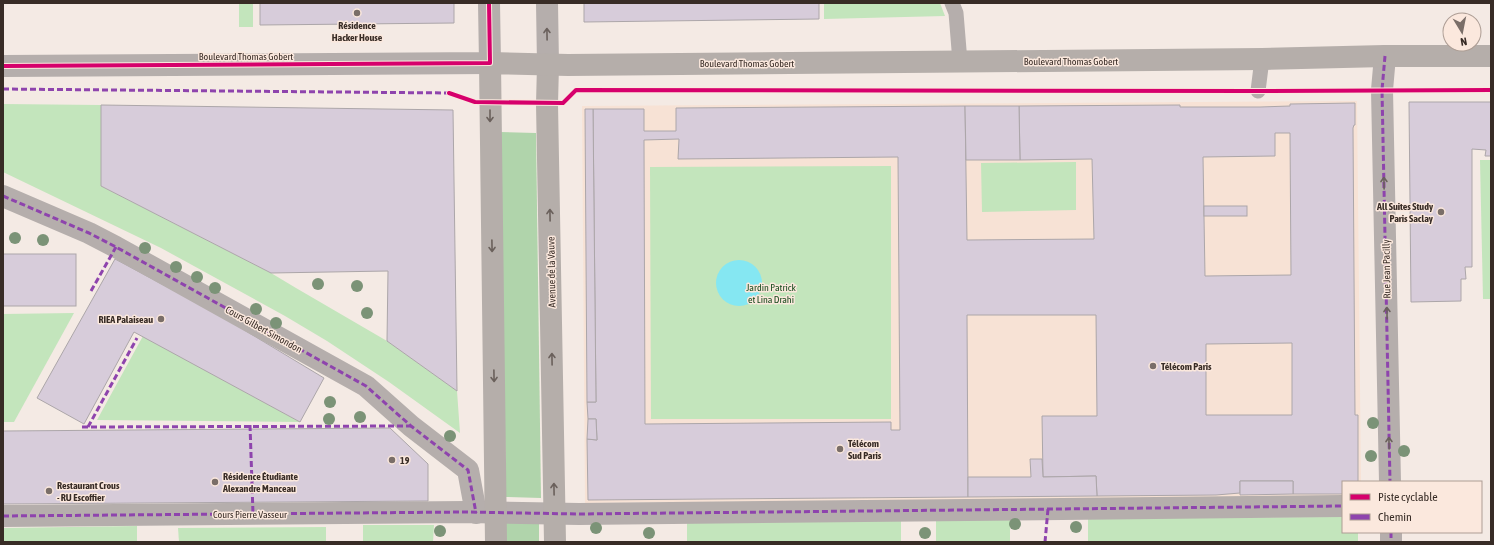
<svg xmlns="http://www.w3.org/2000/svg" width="1494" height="545" font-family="'Asap Condensed',sans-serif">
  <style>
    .built { fill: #f7e2d5 }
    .green { fill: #c3e5bc }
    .forest { fill: #b0d4ab }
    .water { fill: #85e7f2 }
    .building { fill: #d7ccda; stroke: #aca6a9; fill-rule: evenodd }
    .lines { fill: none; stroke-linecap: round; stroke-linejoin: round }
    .service { stroke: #b5aeac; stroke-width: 15 }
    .pedestrian { stroke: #b5aeac; stroke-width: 22 }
    .minor { stroke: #b5aeac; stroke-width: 22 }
    .tertiary { stroke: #b5aeac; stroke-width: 22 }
    .secondary { stroke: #b5aeaa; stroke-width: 22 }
    .quiet { stroke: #8e44ad; stroke-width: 3; stroke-dasharray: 6 3; stroke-linecap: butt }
    .cycleway-casing { stroke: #fbe8dd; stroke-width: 6 }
    .cycleway { stroke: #d6006c; stroke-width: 4 }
    .tree { fill: #7b9377 }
    .oneway { stroke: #6a605c }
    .oneway2 { stroke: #6a605b }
    .poi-dot { fill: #7a6e68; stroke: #fbe8dd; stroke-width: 1.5 }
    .labels { text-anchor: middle; stroke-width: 3; stroke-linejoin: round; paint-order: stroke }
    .poi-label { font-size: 10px; font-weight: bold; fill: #382c26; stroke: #fbe8dd; text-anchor: start }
    .street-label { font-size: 10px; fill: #382c26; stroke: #fbe8dd }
    .park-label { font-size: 10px; fill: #184b1d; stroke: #fbe8dd }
  </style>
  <rect width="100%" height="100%" fill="#f4eae4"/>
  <polygon class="built" points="1357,101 1361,482 1343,482 1343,497 585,503 582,106"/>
  <g class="green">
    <rect x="239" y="3" width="14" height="24"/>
    <polygon points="824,3 940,3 945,16 824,19"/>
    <polygon points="3,104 101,105 101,186 271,273 296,288 387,341 457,391 460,433 389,382 327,341 285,316 161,248 3,172"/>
    <polygon points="1480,160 1491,160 1491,299 1483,299"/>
    <polygon points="1076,162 1076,210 982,212 981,163"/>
    <polygon points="891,166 891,419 651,419 650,167"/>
    <polygon points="74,313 14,422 3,422 3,314"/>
    <polygon points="143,336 300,422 97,420"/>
    <polygon points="1343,517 1343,532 1358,532 1358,542 1088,542 1088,518"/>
    <polygon points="901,518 901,542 687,542 687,521"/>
    <polygon points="1010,518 1010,542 936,542 936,519"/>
    <polygon points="363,525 434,525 433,542 363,542"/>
    <polygon points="137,526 137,542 3,542 3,528"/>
    <polygon points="326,527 326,542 179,542 178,528"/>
  </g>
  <g class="forest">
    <polygon points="500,132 536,133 541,498 506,497"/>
    <polygon points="539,521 539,542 504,542 503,522"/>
  </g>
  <circle class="water" cx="739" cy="283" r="23"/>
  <g class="building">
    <polygon points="260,3 454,3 454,23 260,25"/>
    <polygon points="584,3 819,3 819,19 584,22"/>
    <polygon points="1409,102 1491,102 1491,156 1485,156 1486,150 1472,149 1472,267 1465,267 1466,279 1461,279 1461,301 1411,302"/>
    <path d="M1355,103V125H1354L1353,128L1355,415H1358V482H1343V494H1293V481H1240V493L1216,495L1097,496L1096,476L1043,477L1042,416H1097L1096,315H967L968,497L588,500L587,439L597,440L596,419H588L587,402H596L593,109H644V131H676V108L965,106L967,240L1094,239L1092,159L1020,160L1019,106L1180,105V107H1260L1290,106V104ZM1275,133H1290L1291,275L1205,276L1203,157L1275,156ZM679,139L678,159L898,157L900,430H891V422L645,424L644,140ZM1292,343V415H1206V344Z"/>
    <polygon points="101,105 453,110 457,391 387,341 388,271 271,273 101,186"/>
    <polygon points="965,106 1019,106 1020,160 966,160"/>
    <polygon points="585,109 593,109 596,402 587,402"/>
    <rect x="1204" y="206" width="43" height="10"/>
    <rect x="3" y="254" width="73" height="52"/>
    <polygon points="115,259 216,313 324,378 300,422 134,332 84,424 37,398"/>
    <polygon points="588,419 596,419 597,440 587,439"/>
    <polygon points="390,428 428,464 428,501 3,504 3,431"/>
    <polygon points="1030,459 1042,459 1043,477 1096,476 1097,496 968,497 968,477 1031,477"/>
    <polygon points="1240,481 1293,481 1293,494 1240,495"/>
  </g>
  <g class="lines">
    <g class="service">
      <polyline points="952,3 956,13 960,62"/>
      <polyline points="1258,91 1262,59"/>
    </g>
    <g class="pedestrian">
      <polyline points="3,196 89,233 116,247 366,386 411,426 468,470 476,513"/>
      <polyline points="3,516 466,512 579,514 1343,506"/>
    </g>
    <g class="minor">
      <polyline points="1385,56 1382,90 1390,482"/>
      <polyline points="1391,532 1391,542"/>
    </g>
    <g class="tertiary">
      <polyline points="547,3 548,65"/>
      <polyline points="3,66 490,63 489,3"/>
    </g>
    <g class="secondary">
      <polyline points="548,65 547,104 555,542"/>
      <polyline points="496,542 490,63 568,65 1262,59 1385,56 1491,56"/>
    </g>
    <g class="quiet">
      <polyline points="1385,56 1382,90 1390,482"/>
      <polyline points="3,89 449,93"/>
      <polyline points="3,196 89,233 116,247 366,386 411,426 468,470 476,513"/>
      <polyline points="91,291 116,247"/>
      <polyline points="250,425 253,514"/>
      <polyline points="82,427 411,426"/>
      <polyline points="88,427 137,338"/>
      <polyline points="3,516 466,512 579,514 1343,506"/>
      <polyline points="1391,532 1391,542"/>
      <polyline points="1045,542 1048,509"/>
    </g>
    <g class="cycleway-casing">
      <g id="cycleway">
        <polyline points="3,66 490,63 489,3"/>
        <polyline points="449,93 475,102 563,103 576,90 1258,91 1491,90"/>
      </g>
    </g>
    <use href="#cycleway" class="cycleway"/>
  </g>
  <g class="tree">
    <circle cx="15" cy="238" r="6"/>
    <circle cx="43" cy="240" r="6"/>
    <circle cx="145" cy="248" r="6"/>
    <circle cx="176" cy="267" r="6"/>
    <circle cx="197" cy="277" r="6"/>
    <circle cx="318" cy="284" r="6"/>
    <circle cx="357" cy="286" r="6"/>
    <circle cx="215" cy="288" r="6"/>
    <circle cx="256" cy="309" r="6"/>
    <circle cx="367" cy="313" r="6"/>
    <circle cx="276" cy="323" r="6"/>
    <circle cx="330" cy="402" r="6"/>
    <circle cx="360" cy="417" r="6"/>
    <circle cx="329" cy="419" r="6"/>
    <circle cx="1373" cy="423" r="6"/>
    <circle cx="450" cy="436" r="6"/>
    <circle cx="1404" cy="451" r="6"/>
    <circle cx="1371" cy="456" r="6"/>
    <circle cx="1015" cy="524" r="6"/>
    <circle cx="1076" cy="527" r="6"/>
    <circle cx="596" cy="528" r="6"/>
    <circle cx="440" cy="531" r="6"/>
    <circle cx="649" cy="533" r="6"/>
    <circle cx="925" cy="533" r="6"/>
  </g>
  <defs><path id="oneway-shaft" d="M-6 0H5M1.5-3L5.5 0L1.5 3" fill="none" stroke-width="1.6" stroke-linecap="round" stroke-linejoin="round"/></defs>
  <g class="oneway">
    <use href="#oneway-shaft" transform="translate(547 34) rotate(-91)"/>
    <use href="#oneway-shaft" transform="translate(1384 183) rotate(-91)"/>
    <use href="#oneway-shaft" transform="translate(1387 313) rotate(-91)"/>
    <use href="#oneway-shaft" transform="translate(1389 443) rotate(-91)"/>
  </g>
  <g class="oneway2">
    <use href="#oneway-shaft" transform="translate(490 116) rotate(90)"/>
    <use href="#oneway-shaft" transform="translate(550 215) rotate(-91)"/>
    <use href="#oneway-shaft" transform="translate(492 246) rotate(89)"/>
    <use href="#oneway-shaft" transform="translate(552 359) rotate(-91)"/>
    <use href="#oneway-shaft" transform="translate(494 376) rotate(89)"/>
    <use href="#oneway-shaft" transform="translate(554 489) rotate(-91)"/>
  </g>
  <g class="poi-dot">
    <circle cx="357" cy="13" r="4"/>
    <circle cx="1441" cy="212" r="4"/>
    <circle cx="161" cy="319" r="4"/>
    <circle cx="1153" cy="366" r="4"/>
    <circle cx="840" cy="449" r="4"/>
    <circle cx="392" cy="460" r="4"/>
    <circle cx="215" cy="482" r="4"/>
    <circle cx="49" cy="491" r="4"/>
  </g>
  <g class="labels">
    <g class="poi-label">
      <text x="357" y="29" text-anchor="middle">Résidence<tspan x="357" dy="12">Hacker House</tspan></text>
      <text x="1433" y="210" text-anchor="end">All Suites Study<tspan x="1433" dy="12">Paris Saclay</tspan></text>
      <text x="153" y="323" text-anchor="end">RIEA Palaiseau</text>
      <text x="1161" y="370">Télécom Paris</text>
      <text x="848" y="447">Télécom<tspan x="848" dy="12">Sud Paris</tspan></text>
      <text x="400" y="464">19</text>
      <text x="223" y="480">Résidence Étudiante<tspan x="223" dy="12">Alexandre Manceau</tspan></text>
      <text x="57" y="489">Restaurant Crous<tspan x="57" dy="12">- RU Escoffier</tspan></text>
    </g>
    <g class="street-label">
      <text x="246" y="60">Boulevard Thomas Gobert</text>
      <text x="1071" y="65">Boulevard Thomas Gobert</text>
      <text x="747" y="67">Boulevard Thomas Gobert</text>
      <text transform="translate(1386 269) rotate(-91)" y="4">Rue Jean Pacilly</text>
      <text transform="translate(551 272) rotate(-91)" y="4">Avenue de la Vauve</text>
      <text transform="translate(264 329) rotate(29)" y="4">Cours Gilbert Simondon</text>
      <text x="250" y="518">Cours Pierre Vasseur</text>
    </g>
    <g class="park-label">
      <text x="771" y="291">Jardin Patrick<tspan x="771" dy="12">et Lina Drahi</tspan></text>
    </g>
  </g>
  <rect width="1494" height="545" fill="none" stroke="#382c26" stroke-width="8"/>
  <rect x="1342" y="481" width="140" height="52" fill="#fbe8dd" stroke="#ad9d94"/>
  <rect x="1350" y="494" width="20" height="6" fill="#d6006c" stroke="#ad9d94"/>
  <text x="1378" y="501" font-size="12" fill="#382c26">Piste cyclable</text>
  <rect x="1350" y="514" width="20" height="6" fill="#8e44ad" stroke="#ad9d94"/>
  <text x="1378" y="521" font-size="12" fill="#382c26">Chemin</text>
  <g transform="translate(1462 32) rotate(170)"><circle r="19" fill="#fbe8dd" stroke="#ad9d94"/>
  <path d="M0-3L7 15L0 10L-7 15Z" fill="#7a6e68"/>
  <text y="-6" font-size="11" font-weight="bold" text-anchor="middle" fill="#382c26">N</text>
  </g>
</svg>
